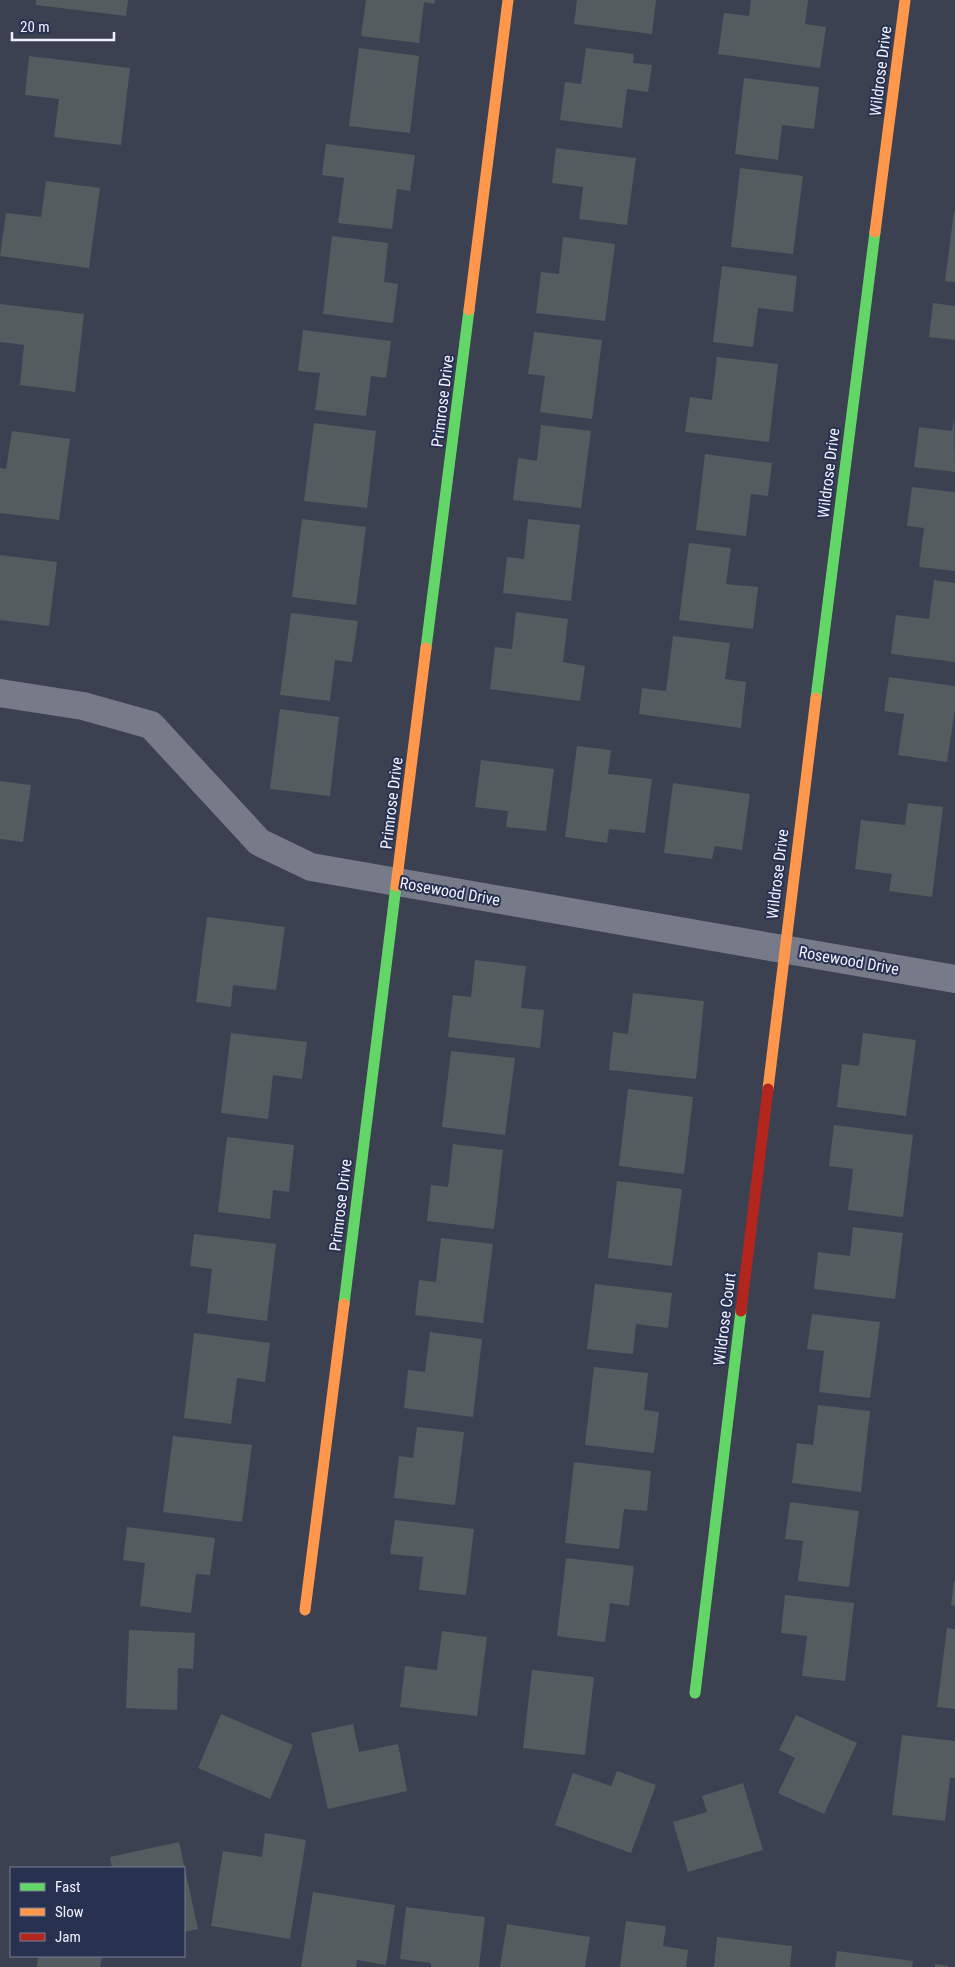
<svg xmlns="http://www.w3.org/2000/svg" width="955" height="1967" font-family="'Roboto Condensed',sans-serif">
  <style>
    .building { fill: #535c5f }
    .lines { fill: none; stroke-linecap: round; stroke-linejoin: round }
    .street { stroke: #777a88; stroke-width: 28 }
    .fast { stroke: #63d668; stroke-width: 11 }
    .slow { stroke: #ff974d; stroke-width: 11 }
    .jam { stroke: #b3261e; stroke-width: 11 }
    .labels { text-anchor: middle; stroke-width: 4; stroke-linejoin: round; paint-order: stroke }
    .street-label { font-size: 16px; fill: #eff2fe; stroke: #293150 }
  </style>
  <rect width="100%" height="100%" fill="#3c4152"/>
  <g class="building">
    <polygon points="36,0 128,0 126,16 36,5"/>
    <polygon points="366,0 435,0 434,4 424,2 419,43 361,36"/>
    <polygon points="577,0 656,0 652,34 574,24"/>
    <polygon points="751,0 808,0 805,24 826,27 820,68 718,54 724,13 749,16"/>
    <polygon points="359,48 419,56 410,133 349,126"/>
    <polygon points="586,48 634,54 633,63 652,65 648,92 627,89 622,128 560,120 565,82 581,84"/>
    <polygon points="29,56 130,68 121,145 54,137 59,99 25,95"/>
    <polygon points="744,78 819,87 814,129 782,125 778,160 735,154"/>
    <polygon points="326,144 415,155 410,191 397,189 392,229 338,223 344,178 322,175"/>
    <polygon points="556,148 636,158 627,225 579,219 583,187 552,183"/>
    <polygon points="740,168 803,176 793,254 731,247"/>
    <polygon points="46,181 100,188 89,268 0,256 6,213 41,217"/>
    <polygon points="954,212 955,212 955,282 945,281"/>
    <polygon points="332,236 388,243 384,282 398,284 393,323 323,314"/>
    <polygon points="563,237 615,244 605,321 536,313 541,272 559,274"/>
    <polygon points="722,266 797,276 793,312 758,308 753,347 713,342"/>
    <polygon points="933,303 955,306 955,340 929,337"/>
    <polygon points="0,304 84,314 75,392 20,385 24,345 0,342"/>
    <polygon points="303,330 391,341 386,378 371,376 366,416 315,410 320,373 298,371"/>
    <polygon points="534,332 602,340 592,419 540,412 545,376 528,374"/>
    <polygon points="717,357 778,364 769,442 685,432 690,397 712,400"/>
    <polygon points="954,418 955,472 914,467 919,427 952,431"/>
    <polygon points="314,423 376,431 367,508 304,501"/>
    <polygon points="541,425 591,431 581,508 513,500 518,458 537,461"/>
    <polygon points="12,431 70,439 59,520 0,513 0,468 6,469"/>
    <polygon points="705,454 772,463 768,496 751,494 746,536 696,530"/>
    <polygon points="912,487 955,492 955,571 919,567 924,528 907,526"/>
    <polygon points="302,519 366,527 356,605 292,597"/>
    <polygon points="528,519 580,525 571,601 503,593 507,557 524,559"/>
    <polygon points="689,543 731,548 726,584 758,587 753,629 679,620"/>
    <polygon points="0,555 57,562 49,626 0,620"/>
    <polygon points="934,580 955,583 955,662 891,654 896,615 929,619"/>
    <polygon points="516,612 568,619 563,662 585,666 580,701 490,689 495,647 512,649"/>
    <polygon points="291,613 358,621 352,662 335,660 330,701 280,695"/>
    <polygon points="673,636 730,643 725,679 746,682 741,728 639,714 642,688 666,691"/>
    <polygon points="889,677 955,686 955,709 947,762 898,755 904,714 884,711"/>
    <polygon points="280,709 339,717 330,796 270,789"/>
    <polygon points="577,746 611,750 608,774 652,779 645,833 609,829 607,843 565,837"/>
    <polygon points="481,760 554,769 546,831 506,827 508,811 475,807"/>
    <polygon points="0,781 31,785 23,842 0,839"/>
    <polygon points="673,783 750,794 742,850 715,846 712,859 664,853"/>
    <polygon points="908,803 943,807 932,897 889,891 892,874 855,869 861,820 905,825"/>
    <polygon points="207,917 285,927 276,990 233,985 231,1007 196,1002"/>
    <polygon points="475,960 526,966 521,1008 544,1010 540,1048 448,1037 453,995 471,997"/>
    <polygon points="633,993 704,1001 696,1079 609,1070 613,1032 628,1034"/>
    <polygon points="231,1033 307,1042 302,1079 273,1075 268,1119 221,1113"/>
    <polygon points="863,1033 916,1040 906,1116 837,1107 842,1064 859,1066"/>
    <polygon points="451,1051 515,1058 505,1135 442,1127"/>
    <polygon points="628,1089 693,1097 684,1174 619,1166"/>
    <polygon points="834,1125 913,1135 903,1217 848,1210 853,1169 829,1166"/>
    <polygon points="227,1137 294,1145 289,1192 273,1190 270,1219 218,1212"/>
    <polygon points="453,1144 503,1150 494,1229 427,1221 431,1185 448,1187"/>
    <polygon points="617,1181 682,1189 672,1266 608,1258"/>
    <polygon points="853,1227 903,1233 895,1299 814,1289 818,1252 850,1256"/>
    <polygon points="194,1234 276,1244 267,1321 207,1313 212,1269 190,1266"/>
    <polygon points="441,1238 493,1244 483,1323 415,1315 419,1280 436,1282"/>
    <polygon points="595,1284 672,1293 668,1328 636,1324 633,1354 587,1349"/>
    <polygon points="812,1314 880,1322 870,1398 819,1392 824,1351 807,1349"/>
    <polygon points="430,1332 482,1339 473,1417 404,1408 408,1370 425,1372"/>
    <polygon points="194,1333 270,1343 265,1382 237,1378 231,1424 184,1418"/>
    <polygon points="594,1367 648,1373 644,1410 659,1412 654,1453 585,1445"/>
    <polygon points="818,1405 870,1411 861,1492 792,1483 797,1443 813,1445"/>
    <polygon points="417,1427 464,1432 455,1505 394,1498 399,1456 413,1458"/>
    <polygon points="173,1436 252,1445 242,1522 163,1512"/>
    <polygon points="574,1462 651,1471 647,1511 624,1509 619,1549 565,1543"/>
    <polygon points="790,1502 859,1511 849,1587 798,1581 803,1541 785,1539"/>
    <polygon points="395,1520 474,1529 466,1595 419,1590 423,1557 390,1554"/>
    <polygon points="127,1527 215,1538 210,1575 196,1574 191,1613 140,1606 145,1563 123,1560"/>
    <polygon points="566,1558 634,1566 629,1606 610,1603 605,1642 557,1636"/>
    <polygon points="954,1582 955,1582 955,1606 951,1605"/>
    <polygon points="785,1595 854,1603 845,1681 802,1676 807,1636 781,1633"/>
    <polygon points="947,1628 955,1629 955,1709 937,1707"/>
    <polygon points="129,1630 195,1633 193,1669 178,1668 177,1710 126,1708"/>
    <polygon points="442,1631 487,1637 477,1716 400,1707 405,1666 437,1670"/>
    <polygon points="532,1670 594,1677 585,1755 523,1748"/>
    <polygon points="221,1714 293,1745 270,1799 198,1768"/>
    <polygon points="796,1715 857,1743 824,1814 778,1793 795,1758 779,1750"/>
    <polygon points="353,1724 359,1752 398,1744 407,1791 328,1809 311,1733"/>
    <polygon points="902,1735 955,1741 955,1778 950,1778 945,1821 892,1815"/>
    <polygon points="617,1771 656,1785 631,1853 555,1825 573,1773 611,1786"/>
    <polygon points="743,1783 763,1850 688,1872 673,1822 707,1812 702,1796"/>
    <polygon points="265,1833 306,1840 290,1939 211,1926 223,1851 262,1857"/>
    <polygon points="179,1842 198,1929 184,1932 184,1868 112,1868 110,1857"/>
    <polygon points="313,1892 395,1905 386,1965 357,1960 356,1967 301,1967"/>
    <polygon points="406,1907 485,1917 479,1967 431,1967 431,1963 400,1959"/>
    <polygon points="626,1921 666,1926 663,1946 688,1950 686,1967 620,1967"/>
    <polygon points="507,1924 590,1937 585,1967 500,1967"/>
    <polygon points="717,1937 792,1946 790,1967 714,1967"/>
    <polygon points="837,1951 913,1961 912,1967 835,1967"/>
    <polygon points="38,1956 102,1956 100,1967 37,1967"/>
    <polygon points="935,1964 948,1966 948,1967 935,1967"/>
  </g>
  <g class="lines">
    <polyline class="street" points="0,693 83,706 151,725 259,842 311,867 955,979"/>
    <g class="fast">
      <polyline points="426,648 469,310"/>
      <polyline points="816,698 875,232"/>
      <polyline points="344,1304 396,886"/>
      <polyline points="695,1693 741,1311"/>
    </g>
    <g class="slow">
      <polyline points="875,232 905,0"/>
      <polyline points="469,310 508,0"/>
      <polyline points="396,886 426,648"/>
      <polyline points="768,1089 816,698"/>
      <polyline points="305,1610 344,1304"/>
    </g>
    <polyline class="jam" points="741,1311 768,1089"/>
  </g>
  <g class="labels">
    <g class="street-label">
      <text transform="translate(880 71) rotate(-83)" y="6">Wildrose Drive</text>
      <text transform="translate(442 401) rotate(-83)" y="6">Primrose Drive</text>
      <text transform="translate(828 473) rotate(-83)" y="6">Wildrose Drive</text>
      <text transform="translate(391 803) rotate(-83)" y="6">Primrose Drive</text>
      <text transform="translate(777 874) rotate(-83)" y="6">Wildrose Drive</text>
      <text transform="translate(450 891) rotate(10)" y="6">Rosewood Drive</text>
      <text transform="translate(849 960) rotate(10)" y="6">Rosewood Drive</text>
      <text transform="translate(340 1205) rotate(-83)" y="6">Primrose Drive</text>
      <text transform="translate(724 1319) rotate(-83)" y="6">Wildrose Court</text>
    </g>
  </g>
  <rect x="10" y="1867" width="175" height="90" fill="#293150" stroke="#787e96"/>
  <rect x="20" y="1883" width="25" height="8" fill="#63d668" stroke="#787e96"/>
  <text x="55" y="1892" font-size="15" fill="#eff2fe">Fast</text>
  <rect x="20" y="1908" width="25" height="8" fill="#ff974d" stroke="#787e96"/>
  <text x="55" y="1917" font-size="15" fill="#eff2fe">Slow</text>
  <rect x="20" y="1933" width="25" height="8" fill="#b3261e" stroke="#787e96"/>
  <text x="55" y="1942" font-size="15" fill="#eff2fe">Jam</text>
  <path d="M12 32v8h102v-8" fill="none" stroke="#eff2fe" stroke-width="2.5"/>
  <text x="20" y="32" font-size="15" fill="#eff2fe" stroke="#293150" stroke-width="4" paint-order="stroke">20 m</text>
</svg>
